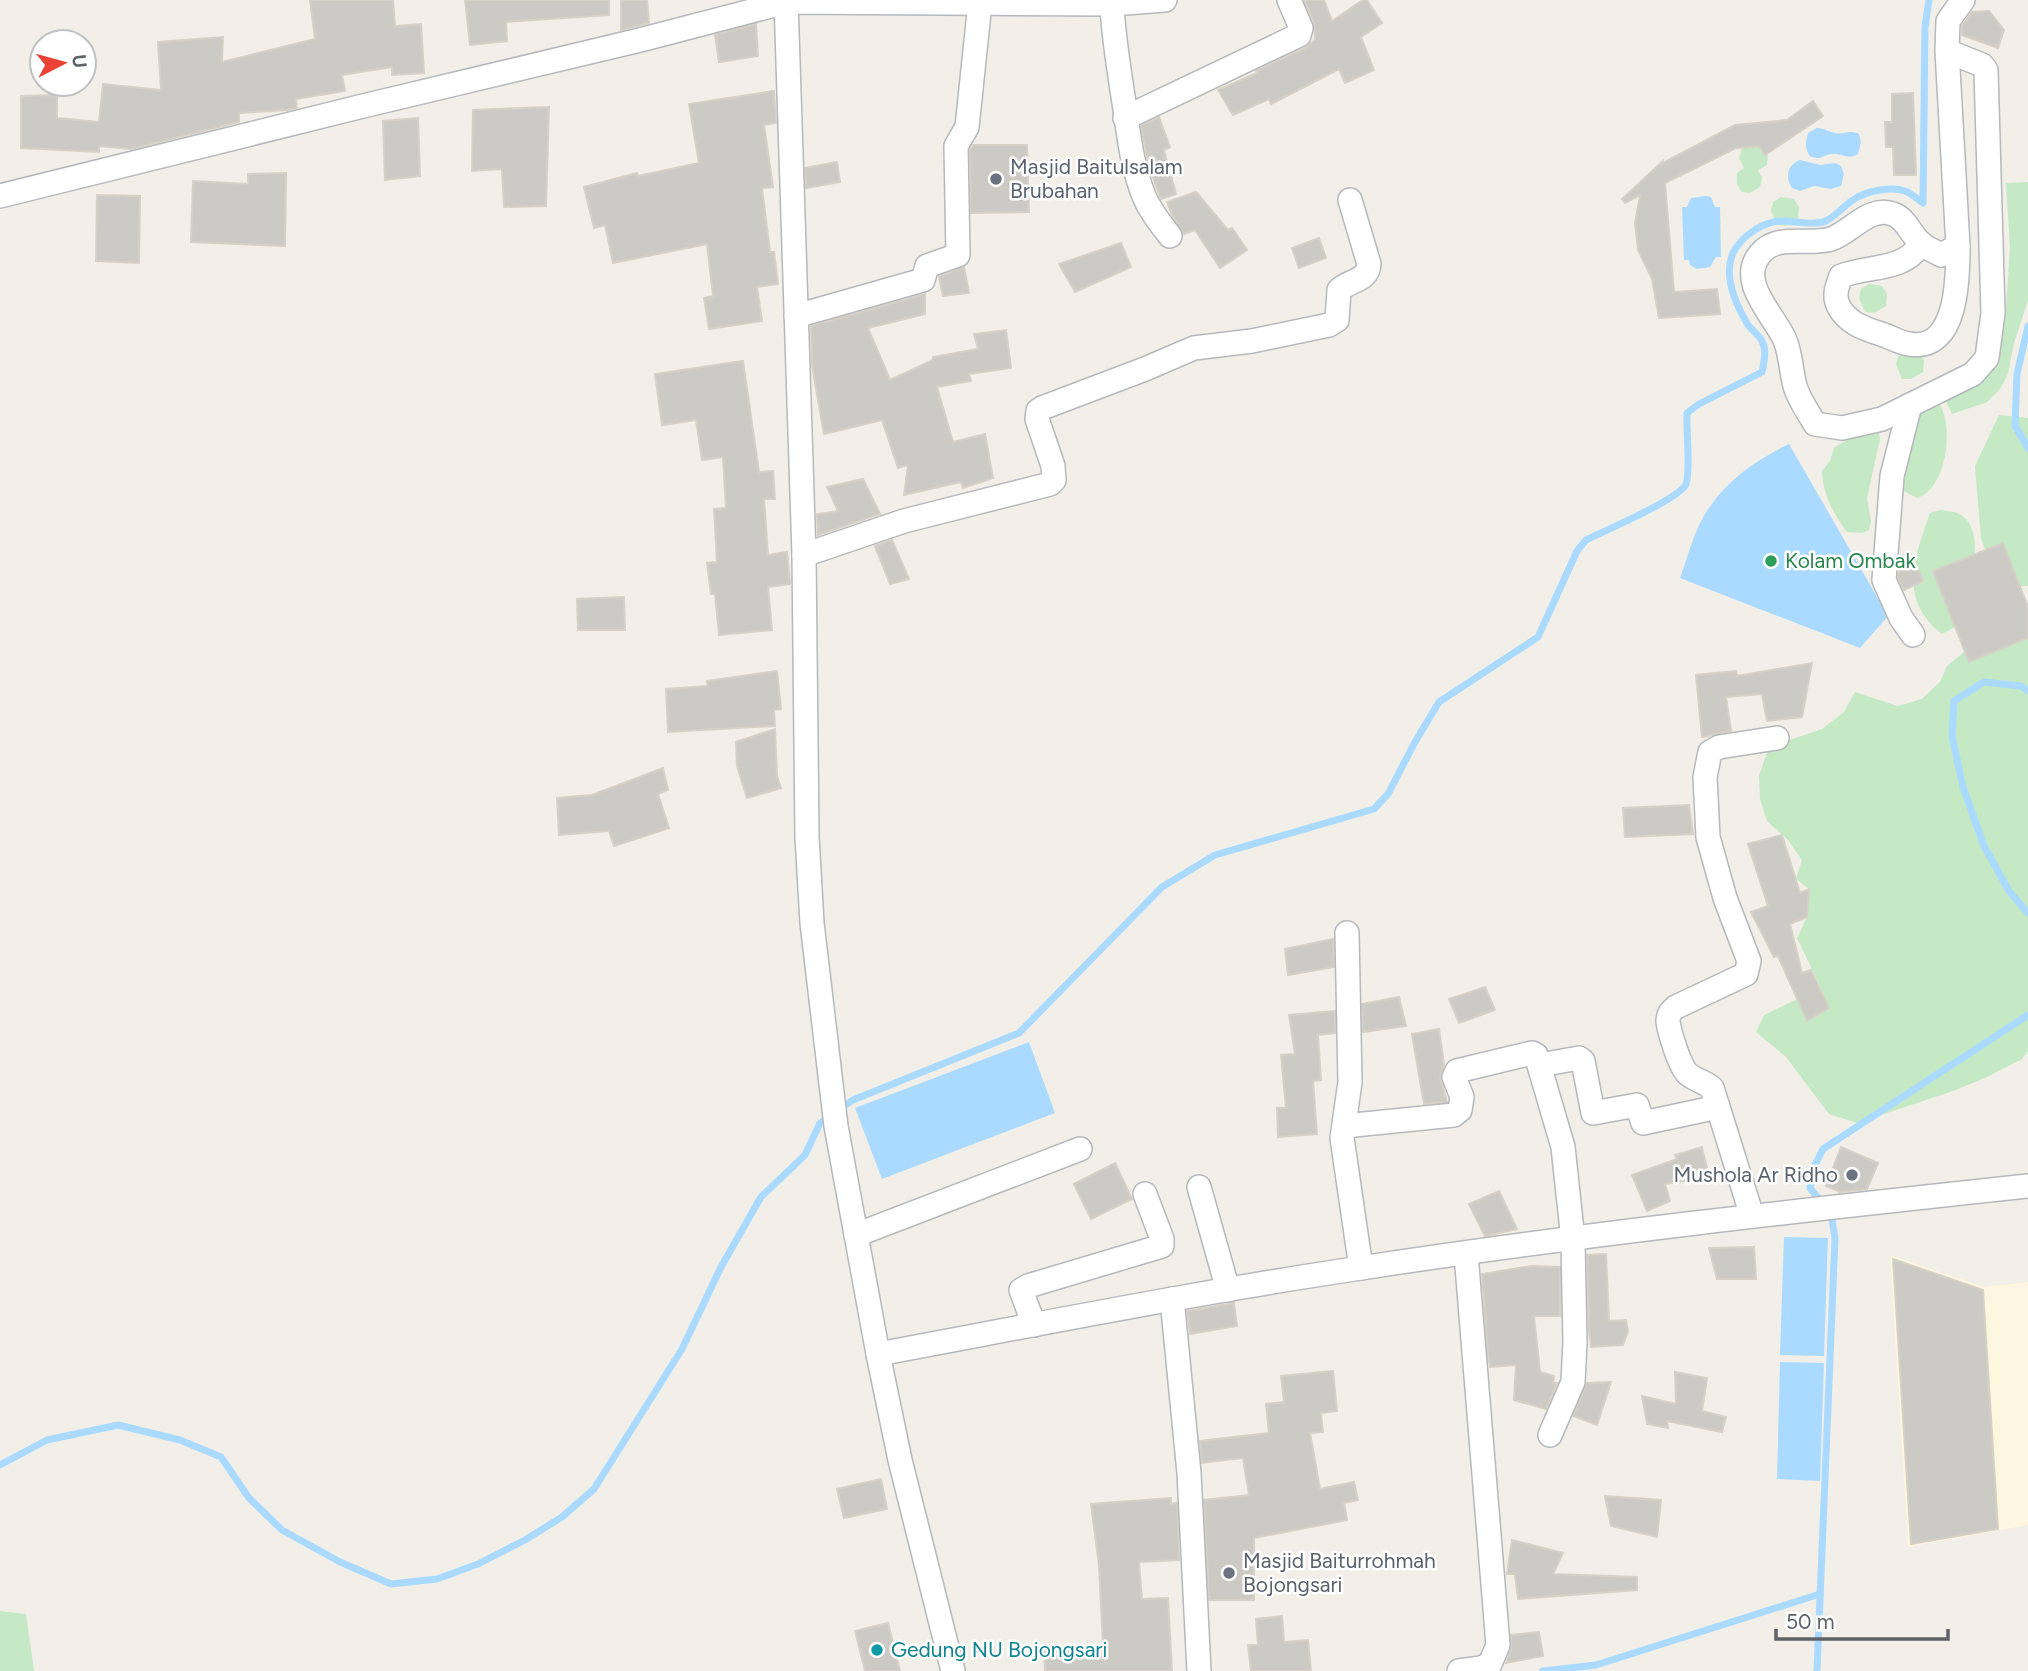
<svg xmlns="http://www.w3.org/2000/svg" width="2028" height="1671" font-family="Figtree,sans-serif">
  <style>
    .commercial { fill: #fef7e0 }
    .green { fill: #c5e8c5 }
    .water { fill: #aadaff }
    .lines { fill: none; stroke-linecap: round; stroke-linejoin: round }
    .stream { stroke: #aadaff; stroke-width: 7 }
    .building { fill: #cccac5; stroke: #d6d1c6; stroke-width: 2 }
    .minor-casing { stroke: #b5b8bc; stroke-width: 26 }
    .minor { stroke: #fff; stroke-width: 23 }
    .worship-dot { fill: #6b7280; stroke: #fff; stroke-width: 2.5 }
    .leisure-dot { fill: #2e9e5b; stroke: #fff; stroke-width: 2.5 }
    .culture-dot { fill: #0f9aa8; stroke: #fff; stroke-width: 2.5 }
    .labels { text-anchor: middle; stroke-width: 5; stroke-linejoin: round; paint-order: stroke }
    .worship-label { font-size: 21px; fill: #5b616d; stroke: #fff; text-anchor: start }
    .leisure-label { font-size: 21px; fill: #27864d; stroke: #fff; text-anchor: start }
    .culture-label { font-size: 21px; fill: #0d838f; stroke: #fff; text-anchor: start }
  </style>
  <rect width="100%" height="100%" fill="#f1efe8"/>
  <polygon class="commercial" points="1890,1255 1984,1287 2028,1282 2028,1525 1908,1547"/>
  <g class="green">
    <polygon points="1750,143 1762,145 1768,154 1767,165 1758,170 1762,178 1760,187 1750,193 1742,192 1737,184 1737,173 1744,168 1739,158 1742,149"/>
    <polygon points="2028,182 2028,300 2014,343 2008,374 2000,389 1987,402 1952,414 1946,401 1981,381 2000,347 2006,308 2010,248 2006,183"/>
    <polygon points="1781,197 1794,199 1799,207 1798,219 1786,226 1777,225 1771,211 1773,202"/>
    <polygon points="1869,284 1882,286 1887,294 1886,306 1874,313 1865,312 1859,298 1861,289"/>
    <polygon points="1907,350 1919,352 1924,360 1923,372 1911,379 1902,379 1896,364 1899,355"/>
    <path d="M1928,401L1940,405C1954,429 1946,489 1917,498L1902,490L1899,482L1914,413Z"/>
    <polygon points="1999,415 2028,418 2028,586 2010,586 1988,558 1981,538 1975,466"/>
    <path d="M1871,430L1879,433L1880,439L1867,498L1871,521L1869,530L1862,533L1847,532C1833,513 1823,495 1822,471L1830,461L1834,448L1850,438Z"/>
    <path d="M1940,510C1945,511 1952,511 1957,513C1992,527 1966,599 1959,625L1942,634C1898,599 1914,559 1930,513Z"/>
    <polygon points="2028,603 2028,1051 2022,1059 1987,1077 1953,1091 1857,1123 1829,1114 1786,1057 1756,1032 1764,1015 1821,988 1797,938 1807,917 1791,905 1809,889 1796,879 1802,860 1788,840 1767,821 1760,799 1759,776 1769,747 1822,729 1844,712 1855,692 1898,706 1922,699 1940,682 1947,666 2018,608"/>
    <polygon points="0,1611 26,1614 34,1671 0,1671"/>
  </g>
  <g class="water">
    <path d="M1817,128C1825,128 1828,132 1835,133C1844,135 1849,129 1859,134L1861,142L1858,154C1848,160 1844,154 1834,154C1823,153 1823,162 1810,156C1804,149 1806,141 1808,133Z"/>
    <path d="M1800,160L1820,165L1835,163L1841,166L1844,174L1841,186L1831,189L1814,186L1800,191L1792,188C1785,177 1787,165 1800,160Z"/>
    <polygon points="1706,196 1711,197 1715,207 1720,207 1721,257 1716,257 1710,267 1697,269 1690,265 1689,260 1684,260 1682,207 1687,207 1691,198"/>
    <path d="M1789,444L1888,616L1860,648L1680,578C1688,556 1695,527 1709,508C1728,479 1758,459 1789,444Z"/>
    <polygon points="1029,1042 1055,1113 882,1179 855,1108"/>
    <polygon points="1784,1237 1828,1238 1824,1356 1780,1355"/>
    <polygon points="1780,1362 1824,1363 1820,1481 1777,1479"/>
  </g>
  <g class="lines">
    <g class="stream">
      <polyline points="2028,326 2017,374 2015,426 2028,448"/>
      <polyline points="2028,691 2021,686 1984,682 1954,701 1952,736 1963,787 1984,846 2009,891 2028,913"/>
      <path d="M0,1465L47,1440L118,1425L180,1440L221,1457L249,1498L282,1530L340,1562L391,1584L437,1579L478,1564L525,1540L562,1517L594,1489L682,1349L721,1267L761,1197L805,1155L820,1123L853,1100L1019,1033L1162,887L1215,855L1374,809L1388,794L1415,742L1439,702L1538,637L1577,551L1586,540C1604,531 1680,499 1686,484C1691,470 1686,430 1687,413L1699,404L1762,372C1764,362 1767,351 1762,341C1759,335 1752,330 1748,325C1736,305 1723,276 1733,253C1742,235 1765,220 1785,221C1798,222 1810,225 1823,222C1834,219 1843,206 1853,200C1865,191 1891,186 1905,191C1911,193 1917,199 1923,203L1925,27L1929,0"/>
      <polyline points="1543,1671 1596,1665 1820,1594"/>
      <polyline points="1817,1671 1835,1238 1831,1214 1810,1188 1814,1167 1823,1149 2028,1015"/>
    </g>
  </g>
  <g class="building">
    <polygon points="310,0 393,0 395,26 421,24 424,73 392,75 392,67 342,75 345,91 296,99 297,108 287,110 239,113 239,122 131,149 99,146 99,152 21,148 21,96 57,95 57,118 99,122 103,84 161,90 158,42 223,37 222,62 315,39"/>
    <polygon points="465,0 609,0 609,15 506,22 507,41 470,45"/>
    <polygon points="621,0 647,0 649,23 621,30"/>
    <polygon points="1304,0 1324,0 1332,21 1363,0 1367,0 1382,23 1361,37 1374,70 1345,83 1339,69 1271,104 1269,99 1233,115 1218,90 1257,73 1256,71 1305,48 1315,40 1314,22"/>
    <polygon points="1989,11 2004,30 1998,48 1962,35 1962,26 1972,12"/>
    <polygon points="756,24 758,56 719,62 715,35"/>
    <polygon points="774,91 776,123 764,125 773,187 762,188 770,252 774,252 778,284 757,287 762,321 709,329 704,298 713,296 707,244 613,263 605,225 594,228 584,187 637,173 638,176 699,163 689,104"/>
    <polygon points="1913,93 1916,175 1894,175 1893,147 1886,147 1885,122 1892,122 1892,94"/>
    <polygon points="1813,101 1823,116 1765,155 1759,146 1736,148 1665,183 1674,292 1717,289 1720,314 1659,318 1652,279 1638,250 1635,223 1640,195 1625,203 1622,199 1663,161 1663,163 1735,125 1787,120"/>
    <polygon points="549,107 546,206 504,207 502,169 472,171 473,110"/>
    <polygon points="1159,117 1170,147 1164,150 1176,194 1161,199 1149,167 1141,126"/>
    <polygon points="418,118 420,176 385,180 383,121"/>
    <polygon points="973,145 1027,145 1029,212 971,213 970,150"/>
    <polygon points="837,162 840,182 806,188 805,168"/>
    <polygon points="286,173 285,246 191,242 193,181 248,184 248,174"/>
    <polygon points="1196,192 1228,230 1232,228 1247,250 1220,268 1195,230 1184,234 1172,215 1167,202"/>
    <polygon points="97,195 140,196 139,263 96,261"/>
    <polygon points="1319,238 1326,258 1299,268 1292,248"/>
    <polygon points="1121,243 1131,267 1075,292 1059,264"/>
    <polygon points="964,267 969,293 943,296 939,277"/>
    <polygon points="925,294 925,314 868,328 890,380 933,360 933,357 978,349 974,334 1006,330 1011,368 969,374 971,381 937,387 953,442 985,434 993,478 963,488 961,482 904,495 908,465 898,468 882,420 824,434 812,366 811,326"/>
    <polygon points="743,361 759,472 773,471 775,499 764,499 768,555 787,552 790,584 768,587 772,630 719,635 715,594 711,594 707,563 717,562 714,509 726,508 723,457 702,460 696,420 662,425 655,374"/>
    <polygon points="863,479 880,514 818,535 817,514 838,511 827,487"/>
    <polygon points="892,540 909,579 890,584 875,546"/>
    <polygon points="2003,543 2028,607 2028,638 1969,662 1933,571"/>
    <polygon points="1911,554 1923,581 1904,590 1898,578 1900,559"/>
    <polygon points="624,597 625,630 578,630 577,599"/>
    <polygon points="1812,663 1802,717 1767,721 1762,694 1726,697 1731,731 1702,737 1696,675 1736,671 1737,676"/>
    <polygon points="777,671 781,709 774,710 775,726 668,732 666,689 708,686 707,681"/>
    <polygon points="775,729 777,776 781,788 747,798 737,766 736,742"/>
    <polygon points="663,768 668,790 658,794 669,828 614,846 609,831 559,835 557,798 592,795"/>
    <polygon points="1689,805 1693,834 1625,837 1623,808"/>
    <polygon points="1782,835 1800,893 1809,889 1807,917 1790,924 1802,973 1811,970 1829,1008 1807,1021 1778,956 1774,957 1751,912 1768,906 1748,844"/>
    <polygon points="1333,939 1334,967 1288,975 1285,949"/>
    <polygon points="1485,987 1495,1010 1459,1023 1449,999"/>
    <polygon points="1399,997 1406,1026 1363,1032 1362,1004"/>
    <polygon points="1335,1011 1335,1033 1318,1035 1321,1080 1313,1081 1317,1134 1278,1137 1277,1108 1286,1108 1281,1055 1295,1054 1289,1015"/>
    <polygon points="1439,1029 1444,1065 1440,1077 1447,1102 1424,1104 1412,1034"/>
    <polygon points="1702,1147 1709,1177 1665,1184 1670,1201 1647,1211 1632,1175 1677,1159 1675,1155"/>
    <polygon points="1841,1147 1878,1163 1867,1189 1840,1192 1826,1186"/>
    <polygon points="1115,1163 1132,1199 1091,1219 1074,1184"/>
    <polygon points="1499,1191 1517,1229 1485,1236 1469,1204"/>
    <polygon points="1754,1247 1756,1279 1717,1279 1709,1248"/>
    <polygon points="1606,1254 1609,1321 1626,1320 1628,1331 1623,1345 1591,1347 1589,1330 1587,1255"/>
    <polygon points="1893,1259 1983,1290 1998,1529 1911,1544"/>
    <polygon points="1531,1266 1560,1267 1560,1316 1534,1316 1540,1372 1554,1376 1553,1383 1557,1383 1546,1409 1514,1400 1516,1365 1490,1367 1488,1355 1482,1274"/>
    <polygon points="1234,1303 1237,1326 1190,1334 1187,1311"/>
    <polygon points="1333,1371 1337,1411 1321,1413 1323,1432 1310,1433 1320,1489 1354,1482 1358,1500 1344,1503 1347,1520 1254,1538 1254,1600 1209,1600 1204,1500 1249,1495 1243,1458 1202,1463 1200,1441 1269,1433 1266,1404 1284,1402 1281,1376"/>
    <polygon points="1675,1372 1707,1378 1702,1411 1726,1417 1722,1432 1667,1421 1668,1428 1647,1424 1642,1396 1676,1404"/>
    <polygon points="1611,1382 1597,1425 1573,1416 1587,1383"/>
    <polygon points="881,1479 887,1509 844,1518 837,1489"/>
    <polygon points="1605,1496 1661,1500 1657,1537 1611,1526"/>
    <polygon points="1171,1498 1171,1504 1177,1503 1179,1560 1139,1562 1142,1599 1168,1598 1172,1671 1045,1671 1044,1650 1103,1645 1099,1565 1091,1504"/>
    <polygon points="1512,1540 1563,1553 1553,1574 1637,1577 1637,1590 1518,1599 1515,1574 1507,1574"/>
    <polygon points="1282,1616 1284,1642 1308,1640 1311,1671 1251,1671 1248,1645 1258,1645 1256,1619"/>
    <polygon points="888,1623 900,1671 865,1671 855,1631"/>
    <polygon points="1539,1632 1543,1656 1506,1663 1511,1650 1511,1635"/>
  </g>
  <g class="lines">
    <g class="minor-casing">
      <g id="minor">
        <polyline points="786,0 804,555 807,837 812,923 836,1126 878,1354 900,1460 953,1671"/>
        <path d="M1112,4C1113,34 1118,61 1122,90C1128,125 1130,162 1144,196C1150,211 1160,223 1170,236"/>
        <path d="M1947,51L1982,65L1986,70L1993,313L1987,358L1973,374L1882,419L1842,428L1815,424C1808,412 1799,400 1795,386C1791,371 1791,355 1785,340C1774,315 1737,282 1760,254C1777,233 1808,246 1831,239C1851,232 1870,205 1893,214C1907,219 1911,236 1922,244C1927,249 1935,251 1941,255L1958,246L1947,51L1948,21L1963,0"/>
        <polyline points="1125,118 1299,35 1301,28 1289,0"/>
        <polyline points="0,196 363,106 640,40 786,2 1112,4 1165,0"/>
        <path d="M1921,244C1903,272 1869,265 1841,276C1837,287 1833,296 1839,307C1848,324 1866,329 1884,335C1892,338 1901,343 1909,344C1958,353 1958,276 1958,246"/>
        <polyline points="796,316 923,280 927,266 958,255 956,146 967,127 980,3"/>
        <polyline points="1910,405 1892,476 1884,580 1901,618 1913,635"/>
        <path d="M804,555L904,521L1050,484L1054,480L1053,466L1037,419L1038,411L1042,408L1145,369L1194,348L1252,341L1329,325L1337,320L1339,290C1350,280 1368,281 1369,264L1350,200"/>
        <polyline points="1347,933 1350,1082 1342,1138 1361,1268"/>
        <polyline points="1540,1065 1579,1058 1583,1061 1593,1113 1637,1105 1643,1123 1718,1107"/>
        <polyline points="1344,1126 1454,1115 1460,1110 1462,1097 1454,1077 1457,1071 1532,1053 1536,1055 1563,1147 1573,1240 1575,1342 1573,1382 1550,1435"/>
        <polyline points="1199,1187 1228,1290"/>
        <path d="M1752,1216L1712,1088C1705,1082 1695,1080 1688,1074C1680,1068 1669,1031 1668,1021C1668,1014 1671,1011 1676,1007L1746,974L1749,961L1725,898L1708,837L1705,777L1710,752L1719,747L1777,738"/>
        <polyline points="856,1235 1080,1149"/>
        <polyline points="1172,1299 1189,1473 1199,1671"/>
        <polyline points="1034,1325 1021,1290 1028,1286 1162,1246 1162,1239 1145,1194"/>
        <path d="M878,1354C1039,1324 1199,1292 1361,1268C1582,1234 1805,1210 2028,1186"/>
        <polyline points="1459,1671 1481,1668 1490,1664 1498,1645 1466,1254"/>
      </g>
    </g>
    <use href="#minor" class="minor"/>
  </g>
  <g class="worship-dot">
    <circle cx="996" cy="179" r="7"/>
    <circle cx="1852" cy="1175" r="7"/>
    <circle cx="1229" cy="1573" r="7"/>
  </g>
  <circle class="leisure-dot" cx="1771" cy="561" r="7"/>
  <circle class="culture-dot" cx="877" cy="1650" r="7"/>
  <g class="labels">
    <g class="worship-label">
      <text x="1010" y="174">Masjid Baitulsalam<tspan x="1010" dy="24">Brubahan</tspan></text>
      <text x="1838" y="1182" text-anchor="end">Mushola Ar Ridho</text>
      <text x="1243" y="1568">Masjid Baiturrohmah<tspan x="1243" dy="24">Bojongsari</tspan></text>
    </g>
    <g class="leisure-label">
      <text x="1785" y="568">Kolam Ombak</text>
    </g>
    <g class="culture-label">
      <text x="891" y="1657">Gedung NU Bojongsari</text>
    </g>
  </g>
  <g transform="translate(63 63) rotate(84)"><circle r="33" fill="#ffffff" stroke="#bfc1c3" stroke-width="2"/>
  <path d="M0-5L12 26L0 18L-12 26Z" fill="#ea4335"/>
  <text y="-10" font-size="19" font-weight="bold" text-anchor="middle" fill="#5f6368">U</text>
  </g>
  <path d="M1776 1629v10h172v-10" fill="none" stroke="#5f6368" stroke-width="3.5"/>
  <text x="1786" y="1629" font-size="21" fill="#5f6368" stroke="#ffffff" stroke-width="5" paint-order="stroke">50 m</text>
</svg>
